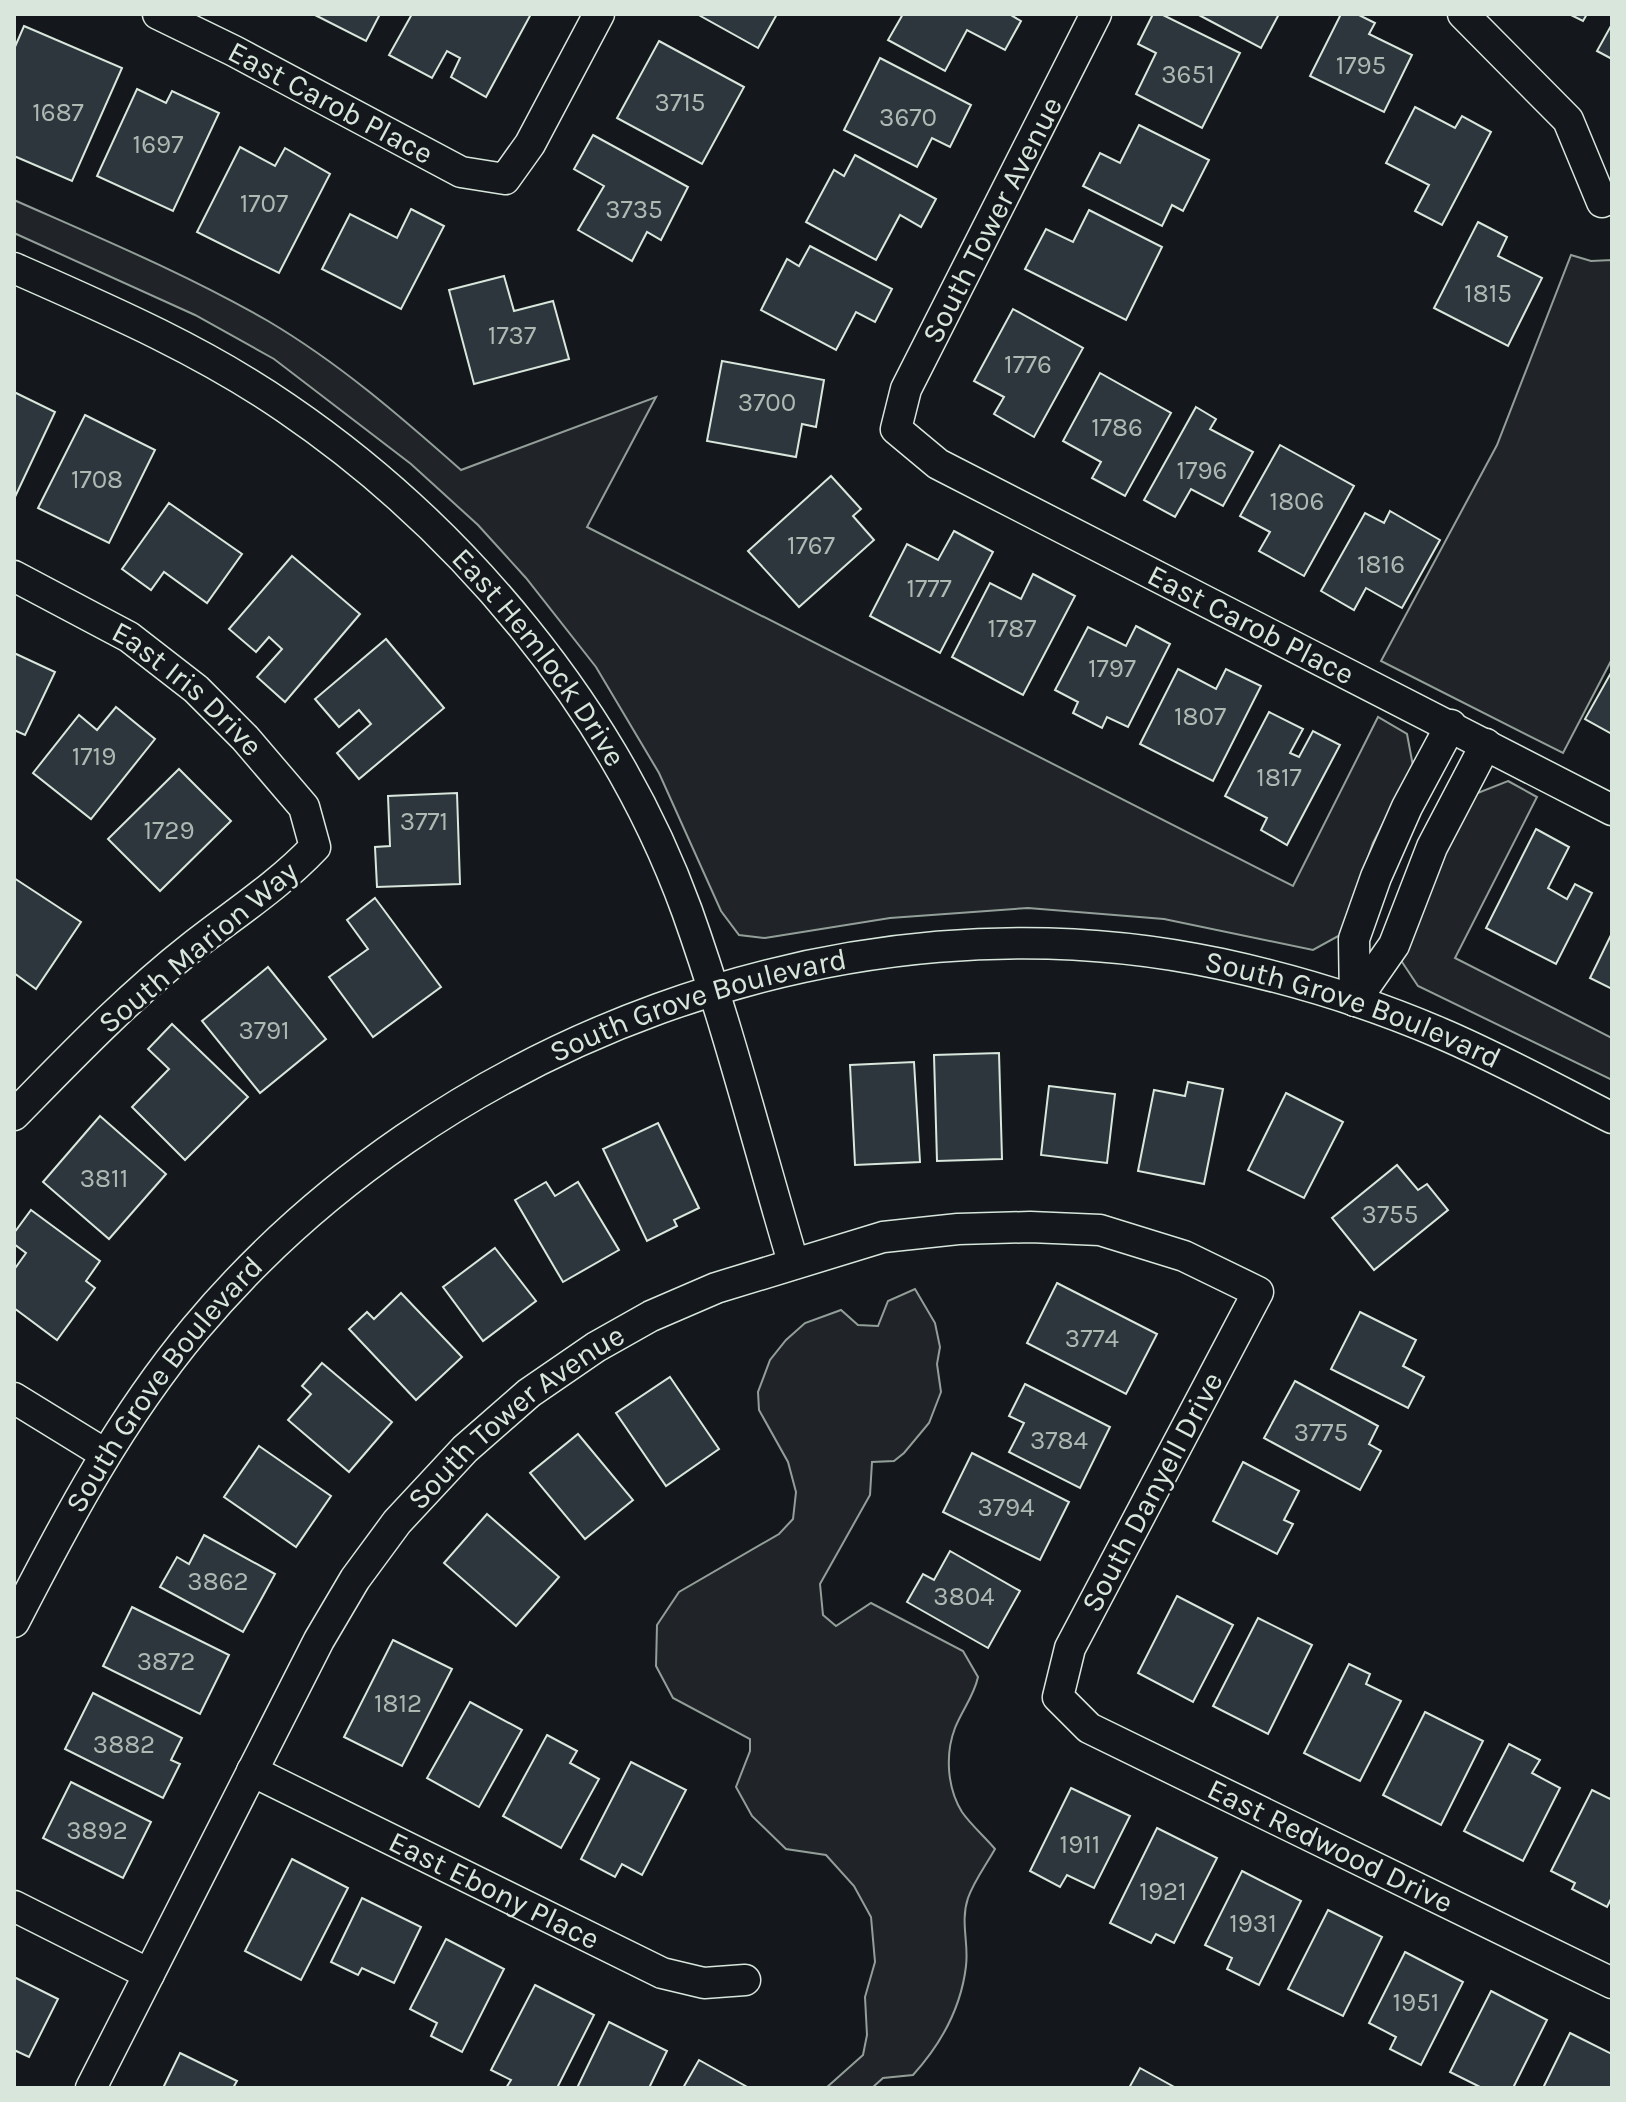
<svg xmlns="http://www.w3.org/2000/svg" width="1626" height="2102" font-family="Karla,sans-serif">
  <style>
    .green { fill: #202428; stroke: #939e99; stroke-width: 2 }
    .building { fill: #2c363c; stroke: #d8e6dc; stroke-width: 2 }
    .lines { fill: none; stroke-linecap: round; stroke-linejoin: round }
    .minor-casing { stroke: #d8e6dc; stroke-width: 33 }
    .minor { stroke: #14181c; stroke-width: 30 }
    .labels { text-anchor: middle; stroke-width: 6; stroke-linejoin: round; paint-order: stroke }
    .number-label { font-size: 26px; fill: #adbab4 }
    .street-label { font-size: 30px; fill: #d8e6dc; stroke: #14181c }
  </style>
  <rect width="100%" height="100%" fill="#14181c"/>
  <g class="green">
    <path d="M14,200C100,238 186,274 268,321C339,363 400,416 461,470L656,397L587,527L1293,886L1378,717L1407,734L1413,766L1373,843L1342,934L1313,950L1164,919L1028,908L890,918L765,938L739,935L721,911L659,773L596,667L526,578L478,525L411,464L274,359L195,315L14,233Z"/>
    <polygon points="1571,255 1591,261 1612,260 1612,659 1563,753 1381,661 1497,445"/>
    <polygon points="1508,781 1537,797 1455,958 1612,1038 1612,1080 1418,986 1400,959 1470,796"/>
    <path d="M915,1289L935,1323L940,1347L937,1364L941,1392L929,1423L904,1453L894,1461L872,1462L870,1495L820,1584L823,1615L836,1626L871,1603L963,1651L978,1677C974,1696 962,1710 955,1728C945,1754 947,1788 962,1812C971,1825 985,1837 995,1849C986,1865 974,1881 968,1898C960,1922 969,1943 966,1966C961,2009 941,2044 913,2075L883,2078L872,2088H826L863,2055L867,2035L865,1997L875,1962L871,1917L854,1886L826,1855L786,1849L752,1816L736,1787L750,1751V1739L673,1698L656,1666L657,1625L679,1592L779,1534L793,1519L796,1492L788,1462L759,1410L758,1392L770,1360L786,1340L805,1323L841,1310L858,1325L878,1326L888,1301Z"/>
  </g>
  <g class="building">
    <polygon points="313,14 380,14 366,41"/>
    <polygon points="412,14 531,14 486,97 451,77 460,58 447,51 432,78 389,55"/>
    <polygon points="697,14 777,14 758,48"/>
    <polygon points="903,14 1009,14 1021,21 1005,50 967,30 945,71 888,40"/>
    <polygon points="1153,14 1161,14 1240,53 1202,128 1136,94 1156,53 1138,44"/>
    <polygon points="1197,14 1279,14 1261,48"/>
    <polygon points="1341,14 1357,14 1375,23 1369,34 1412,55 1384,112 1310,76"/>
    <polygon points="1569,14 1587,14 1583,21"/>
    <polygon points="1612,24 1612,59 1597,51"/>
    <polygon points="24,26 122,68 72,181 14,156 14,49"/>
    <polygon points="659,41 744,87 702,164 617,118"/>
    <polygon points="880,58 971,105 950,147 932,138 917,167 844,130"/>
    <polygon points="137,89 166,103 172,91 219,113 173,211 97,176"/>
    <polygon points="1415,107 1455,128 1462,116 1491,132 1442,225 1415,211 1429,185 1386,163"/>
    <polygon points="1139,125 1209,160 1183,211 1172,205 1162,226 1083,186 1100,153 1120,163"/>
    <polygon points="593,135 688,187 661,240 647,232 632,261 578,230 604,186 574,169"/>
    <polygon points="240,147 275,166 285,148 330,174 279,273 197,232"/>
    <polygon points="855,155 936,199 921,227 900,215 876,260 806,222 834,170 844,176"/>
    <polygon points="411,209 444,226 401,309 322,269 350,214 397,238"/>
    <polygon points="1089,210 1162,247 1126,320 1025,269 1046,229 1073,242"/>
    <polygon points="1478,222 1507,237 1498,256 1542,278 1508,346 1434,308"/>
    <polygon points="810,246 892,289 875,322 856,312 836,350 761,310 787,259 799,266"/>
    <polygon points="504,276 514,311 553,301 569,359 474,384 449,290"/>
    <polygon points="1013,309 1083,348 1034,437 994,414 1004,397 974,381"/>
    <polygon points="722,361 824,380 816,427 802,424 796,457 707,441"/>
    <polygon points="1100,373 1171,413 1125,496 1092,478 1101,462 1063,441"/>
    <polygon points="14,392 55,412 14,499"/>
    <polygon points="1196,407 1216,419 1210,429 1253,452 1223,506 1191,489 1175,517 1144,500"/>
    <polygon points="85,415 155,450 109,543 38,508"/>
    <polygon points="1280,445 1354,486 1304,576 1259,551 1270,532 1240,516"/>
    <polygon points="831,476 861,509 853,516 874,540 799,607 748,551"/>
    <polygon points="169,503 242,554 207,603 164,572 151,590 122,569"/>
    <polygon points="1390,511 1440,540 1402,608 1366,588 1354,610 1321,591 1365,513 1384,523"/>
    <polygon points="954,531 993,552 940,653 870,616 907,544 938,560"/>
    <polygon points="292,556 360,614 285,702 257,677 282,649 269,637 256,652 229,629"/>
    <polygon points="1033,574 1075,596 1023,695 952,657 990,583 1021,599"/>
    <polygon points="1136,626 1170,644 1128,727 1107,717 1102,728 1073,713 1078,702 1055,690 1088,627 1126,646"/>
    <polygon points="386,639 444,708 359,779 337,753 371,724 359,710 339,727 315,699"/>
    <polygon points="14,653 55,672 25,735 14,730"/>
    <polygon points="1178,669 1216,689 1226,669 1261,686 1213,781 1140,744"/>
    <polygon points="1612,671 1612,734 1585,719"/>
    <polygon points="116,707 155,739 91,819 33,773 79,715 97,730"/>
    <polygon points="1269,712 1303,729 1290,753 1299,757 1313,731 1340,745 1287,845 1261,830 1267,818 1225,796"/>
    <polygon points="179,769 231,821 160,891 108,839"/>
    <polygon points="457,793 460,884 377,887 375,847 390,846 388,796"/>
    <polygon points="1536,829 1569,847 1548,888 1567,899 1575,884 1592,893 1556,964 1486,928"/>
    <polygon points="14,878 81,922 36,989 14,973"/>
    <polygon points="375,898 441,987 373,1037 329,977 368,949 347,920"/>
    <polygon points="1612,933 1612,989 1590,978"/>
    <polygon points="268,967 326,1039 260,1093 202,1021"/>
    <polygon points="172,1024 248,1097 185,1160 132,1107 169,1069 148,1049"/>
    <polygon points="999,1053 1002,1159 937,1161 934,1055"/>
    <polygon points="914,1062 920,1162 855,1165 850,1065"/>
    <polygon points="1188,1082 1223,1089 1204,1184 1138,1171 1154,1090 1185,1096"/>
    <polygon points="1049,1086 1115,1094 1107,1163 1041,1155"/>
    <polygon points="1286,1093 1343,1122 1304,1198 1248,1170"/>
    <polygon points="100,1116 166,1174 109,1239 43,1182"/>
    <polygon points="658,1123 699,1208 674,1220 677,1226 647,1241 603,1149"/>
    <polygon points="1397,1165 1418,1190 1427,1184 1448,1210 1374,1270 1332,1218"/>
    <polygon points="546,1182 555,1196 578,1182 619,1250 563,1282 515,1200"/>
    <polygon points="31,1210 100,1261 86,1281 95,1288 57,1340 14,1308 14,1265 16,1267 26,1253 14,1244 14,1233"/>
    <polygon points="495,1248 536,1301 483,1341 443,1287"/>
    <polygon points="1057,1283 1157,1334 1126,1394 1027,1343"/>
    <polygon points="401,1293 462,1357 416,1400 349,1329 367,1312 374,1319"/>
    <polygon points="1360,1312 1416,1340 1403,1366 1424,1377 1408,1408 1331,1369"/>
    <polygon points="322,1363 392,1422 349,1472 288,1420 311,1394 302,1386"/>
    <polygon points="670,1377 719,1449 666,1486 616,1413"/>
    <polygon points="1295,1381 1378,1426 1369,1444 1381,1451 1360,1490 1264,1438"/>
    <polygon points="1025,1384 1110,1427 1080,1488 1009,1452 1024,1423 1009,1416"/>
    <polygon points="578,1434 633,1500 585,1539 530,1473"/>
    <polygon points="259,1446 331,1496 296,1547 224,1497"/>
    <polygon points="972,1453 1069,1502 1040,1560 943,1512"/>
    <polygon points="1243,1462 1299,1491 1284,1520 1293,1524 1277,1554 1213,1521"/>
    <polygon points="487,1514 559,1577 516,1626 444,1563"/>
    <polygon points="204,1535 275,1574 243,1632 160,1587 177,1557 189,1564"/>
    <polygon points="950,1551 1020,1591 988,1648 907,1602 923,1574 934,1580"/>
    <polygon points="1177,1596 1233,1625 1193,1702 1138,1673"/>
    <polygon points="132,1607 229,1655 200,1714 103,1666"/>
    <polygon points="1258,1618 1312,1645 1268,1734 1213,1706"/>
    <polygon points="393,1640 452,1669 402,1766 344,1737"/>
    <polygon points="1349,1664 1370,1674 1366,1684 1401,1701 1360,1781 1304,1753"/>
    <polygon points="93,1693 182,1738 171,1760 180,1764 163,1798 65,1749"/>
    <polygon points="470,1702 522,1730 479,1807 427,1778"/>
    <polygon points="1425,1712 1483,1741 1441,1825 1383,1795"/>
    <polygon points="547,1735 577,1751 570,1763 599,1779 561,1848 503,1816"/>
    <polygon points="1509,1744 1540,1760 1532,1773 1560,1788 1523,1861 1464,1831"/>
    <polygon points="631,1762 686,1790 642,1875 622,1864 615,1877 581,1859"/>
    <polygon points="71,1782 151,1822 123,1878 43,1838"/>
    <polygon points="1071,1788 1130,1816 1094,1888 1067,1875 1060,1887 1030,1871"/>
    <polygon points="1592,1790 1610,1799 1612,1795 1612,1897 1607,1907 1572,1889 1575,1883 1551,1871"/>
    <polygon points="1157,1828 1217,1858 1174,1943 1156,1934 1151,1943 1110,1923"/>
    <polygon points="292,1859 348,1888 301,1980 245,1951"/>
    <polygon points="1242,1871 1301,1901 1259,1985 1227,1969 1232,1958 1205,1945"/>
    <polygon points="362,1898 421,1927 394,1983 362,1968 358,1975 331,1962"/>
    <polygon points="1328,1910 1382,1937 1343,2016 1288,1989"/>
    <polygon points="446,1939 504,1969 462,2052 431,2036 437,2023 410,2009"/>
    <polygon points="1405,1952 1463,1982 1421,2065 1390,2049 1396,2037 1369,2023"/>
    <polygon points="14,1977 58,1999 29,2057 14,2050"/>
    <polygon points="535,1985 594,2015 557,2088 506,2088 511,2080 491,2070"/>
    <polygon points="1491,1991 1547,2020 1513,2088 1482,2088 1450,2072"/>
    <polygon points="609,2022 667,2051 649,2088 577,2088"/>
    <polygon points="1570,2033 1612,2054 1612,2088 1543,2088"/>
    <polygon points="180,2053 237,2081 233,2088 163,2088"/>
    <polygon points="699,2060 749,2088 683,2088"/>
    <polygon points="1140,2068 1176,2088 1129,2088"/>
  </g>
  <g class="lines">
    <g class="minor-casing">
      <g id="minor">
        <path id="s1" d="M158,14L234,51L461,172L505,179L530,144L599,14"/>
        <path id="s2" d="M1096,14L906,389L896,429L938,464L1612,810"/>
        <polyline points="1463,14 1568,120 1602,202"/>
        <path id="s3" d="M14,268C107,309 202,350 286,408C462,528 614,710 687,911C728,1026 758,1145 793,1262"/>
        <path id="s4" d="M14,576L129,637L196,689L245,738L304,807L315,847C278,886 234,914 192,947C127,998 71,1057 14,1115"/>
        <polyline points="1355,1001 1354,939 1376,877 1407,807 1451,725"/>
        <polyline points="1355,1001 1394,945 1432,847 1486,744"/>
        <polyline points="14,1398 105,1454"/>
        <path id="s5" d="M14,1622C67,1519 120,1419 195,1329C436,1041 850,884 1221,964C1295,980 1370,1003 1440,1033C1499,1058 1555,1089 1612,1118"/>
        <path id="s6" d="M252,1771L662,1973L704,1983L745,1980"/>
        <polyline points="14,1906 149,1974"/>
        <path id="s7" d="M91,2088L319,1640L355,1579L397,1522L465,1449L529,1393L596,1347L651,1316L716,1288L883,1237L958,1229L1030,1227L1100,1230L1184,1256L1258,1292L1070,1648L1058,1697L1089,1728L1612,1983"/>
      </g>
    </g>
    <use href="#minor" class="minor"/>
  </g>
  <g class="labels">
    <g class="number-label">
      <text x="1361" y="74">1795</text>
      <text x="1188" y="83">3651</text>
      <text x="680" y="111">3715</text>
      <text x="58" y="121">1687</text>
      <text x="908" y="126">3670</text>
      <text x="158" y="153">1697</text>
      <text x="264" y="212">1707</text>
      <text x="634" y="218">3735</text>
      <text x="1488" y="302">1815</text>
      <text x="512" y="344">1737</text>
      <text x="1028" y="373">1776</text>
      <text x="767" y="411">3700</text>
      <text x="1117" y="436">1786</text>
      <text x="1202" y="479">1796</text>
      <text x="97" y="488">1708</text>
      <text x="1297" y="510">1806</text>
      <text x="811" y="554">1767</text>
      <text x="1381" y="573">1816</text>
      <text x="929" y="597">1777</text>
      <text x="1012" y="637">1787</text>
      <text x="1112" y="677">1797</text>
      <text x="1200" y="725">1807</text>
      <text x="94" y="765">1719</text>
      <text x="1279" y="786">1817</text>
      <text x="424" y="830">3771</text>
      <text x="169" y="839">1729</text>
      <text x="264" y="1039">3791</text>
      <text x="104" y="1187">3811</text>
      <text x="1390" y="1223">3755</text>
      <text x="1092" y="1347">3774</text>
      <text x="1321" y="1441">3775</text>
      <text x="1059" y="1449">3784</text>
      <text x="1006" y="1516">3794</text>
      <text x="218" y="1590">3862</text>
      <text x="964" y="1605">3804</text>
      <text x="166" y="1670">3872</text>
      <text x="398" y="1712">1812</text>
      <text x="124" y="1753">3882</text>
      <text x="97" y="1839">3892</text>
      <text x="1080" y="1853">1911</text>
      <text x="1163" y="1900">1921</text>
      <text x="1253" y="1932">1931</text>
      <text x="1416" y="2011">1951</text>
    </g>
    <g class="street-label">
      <text dy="10" stroke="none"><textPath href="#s1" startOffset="194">East Carob Place</textPath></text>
      <text transform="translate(992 220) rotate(-63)" y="10">South Tower Avenue</text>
      <text dy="10" stroke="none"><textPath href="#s2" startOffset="868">East Carob Place</textPath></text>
      <text dy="10" stroke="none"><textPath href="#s3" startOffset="664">East Hemlock Drive</textPath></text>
      <text dy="10" stroke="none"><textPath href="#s4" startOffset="208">East Iris Drive</textPath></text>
      <text transform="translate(198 947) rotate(-40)" y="10">South Marion Way</text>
      <text dy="10" stroke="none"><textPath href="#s5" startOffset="954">South Grove Boulevard</textPath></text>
      <text dy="10" stroke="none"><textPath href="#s5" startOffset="1626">South Grove Boulevard</textPath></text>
      <text dy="10" stroke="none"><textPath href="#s5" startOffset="282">South Grove Boulevard</textPath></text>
      <text dy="10" stroke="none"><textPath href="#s7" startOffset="804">South Tower Avenue</textPath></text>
      <text transform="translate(1152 1492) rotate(-62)" y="10">South Danyell Drive</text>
      <text dy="10" stroke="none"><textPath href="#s7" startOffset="2372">East Redwood Drive</textPath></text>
      <text dy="10" stroke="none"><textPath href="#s6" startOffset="270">East Ebony Place</textPath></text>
    </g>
  </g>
  <rect width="1626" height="2102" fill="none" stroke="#d8e6dc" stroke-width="32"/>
</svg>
